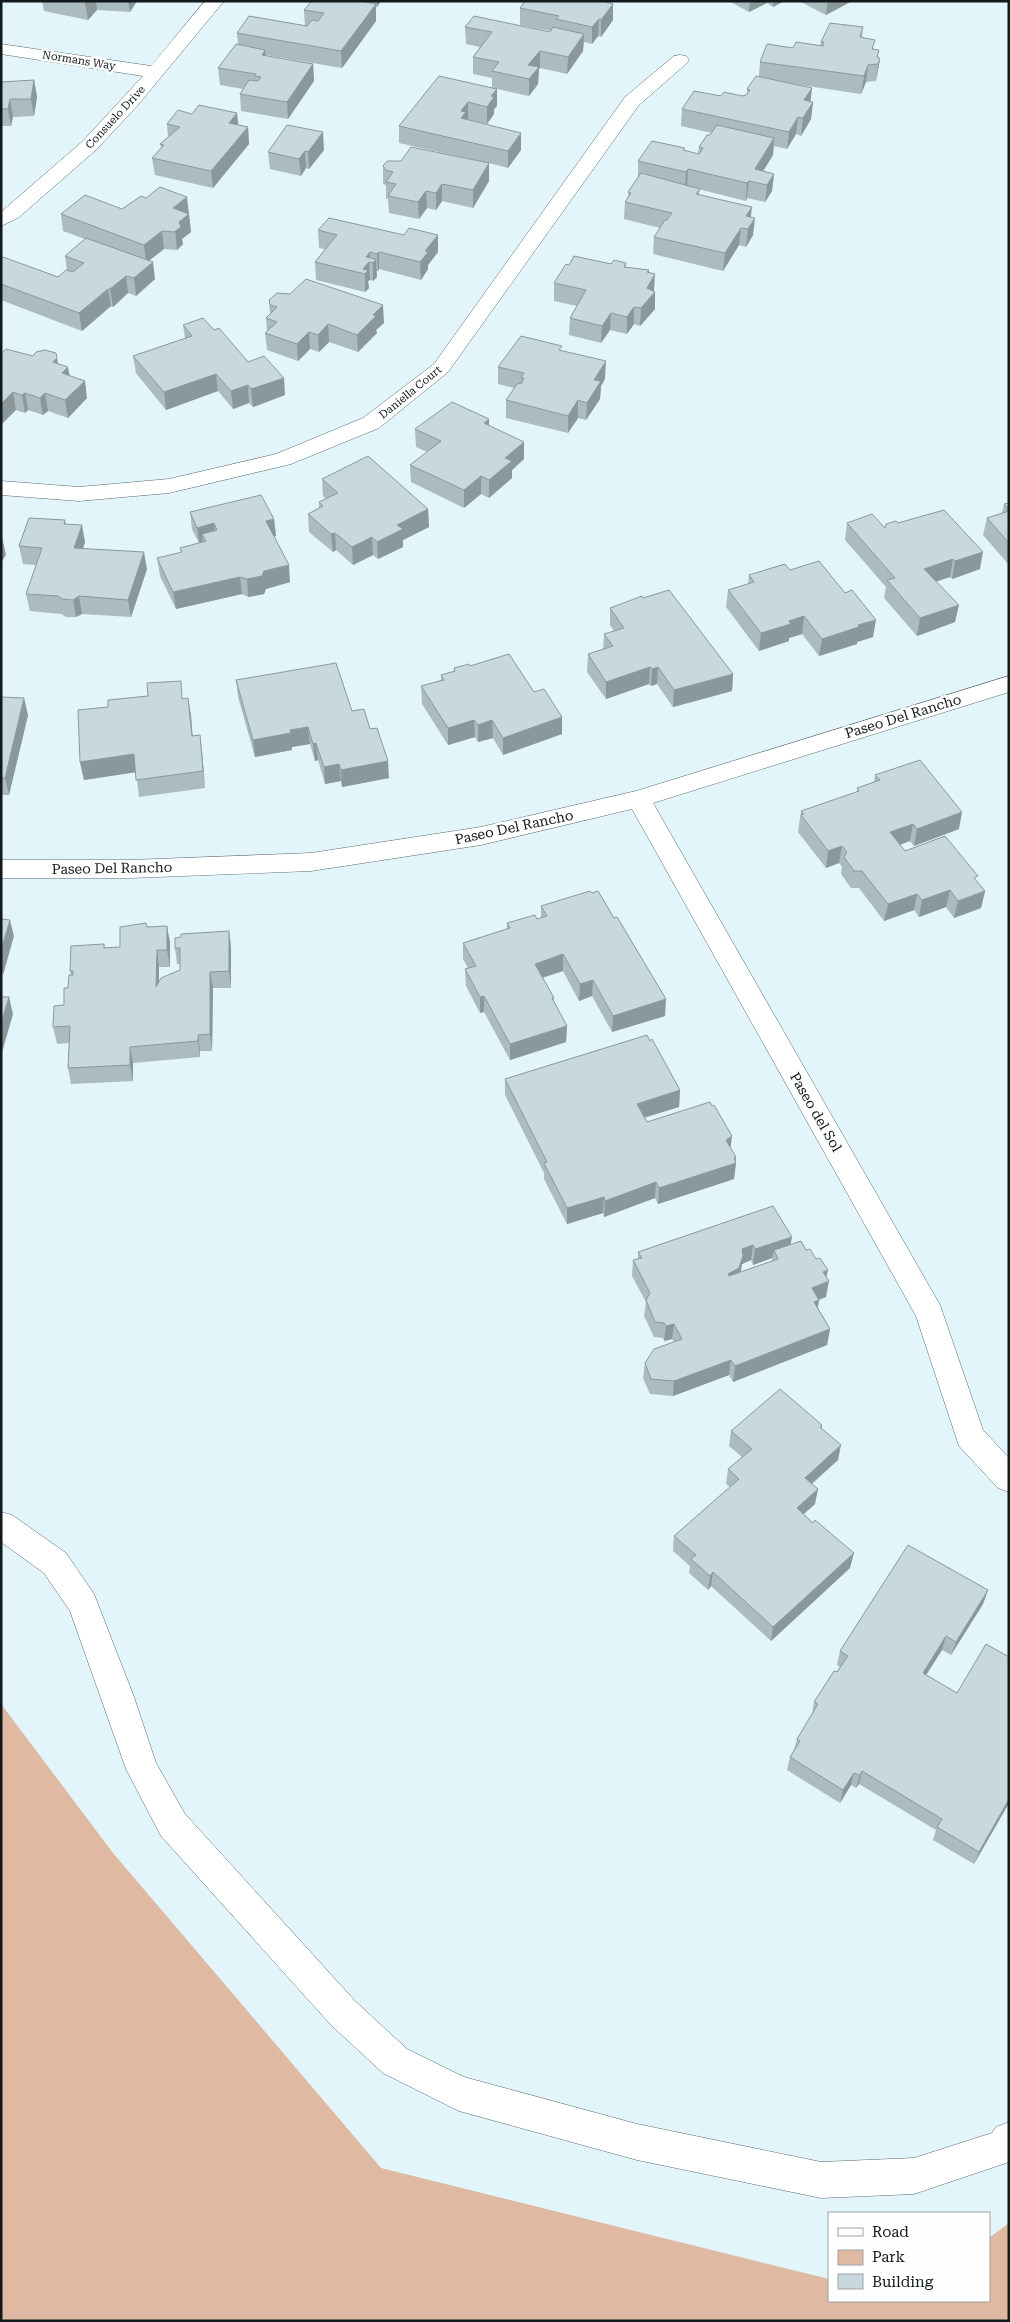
<svg xmlns="http://www.w3.org/2000/svg" width="1010" height="2322" font-family="'Roboto Serif',serif">
  <style>
    .green { fill: #dfb9a1 }
    .lines { fill: none; stroke-linecap: round; stroke-linejoin: round }
    .minor-casing { stroke: #59696e; stroke-width: 1 }
    .minor { fill: #fff; fill-rule: evenodd }
    .wall { fill: #abbbbf; fill-rule: evenodd }
    .shaded-wall { fill: #8b989b }
    .building { fill: #c7d9de; stroke: #8b989b }
    .labels { text-anchor: middle; stroke-width: 5; stroke-linejoin: round; paint-order: stroke }
    .far-street-label { font-size: 11px; fill: #12191b; stroke: #fefefe }
    .street-label { font-size: 14px; fill: #12191b; stroke: #fefefe }
  </style>
  <rect width="100%" height="100%" fill="#e2f5fa"/>
  <polygon class="green" points="1,1704 113,1853 381,2168 829,2279 829,2301 989,2301 989,2238 1009,2223 1009,2321 1,2321"/>
  <g class="lines">
    <g class="minor-casing">
      <g id="minor">
        <polygon points="205,1 224,1 138,105 97,149 18,218 1,226 1,212 83,141 143,76 1,54 1,44 151,66"/>
        <polygon points="680,55 686,56 689,60 686,64 639,105 448,372 379,428 291,464 169,493 79,501 1,495 1,481 79,487 169,479 276,454 363,418 434,364 625,97 674,56"/>
        <polygon points="1009,676 1009,692 653,803 940,1305 983,1430 1009,1458 1009,1492 998,1488 959,1446 916,1316 632,809 481,845 311,871 130,878 1,878 1,860 130,860 311,853 481,827 636,791"/>
        <polygon points="1,1512 12,1515 66,1553 94,1594 134,1697 156,1763 185,1814 355,2001 407,2049 464,2077 637,2124 821,2162 914,2158 992,2133 996,2127 1009,2122 1009,2162 914,2194 821,2198 637,2160 459,2111 383,2073 331,2025 161,1836 126,1769 70,1611 44,1573 1,1542"/>
      </g>
    </g>
    <use href="#minor" class="minor"/>
  </g>
  <g class="wall">
    <polygon points="42,1 137,1 130,12 97,10 88,20 44,11"/>
    <polygon points="312,1 381,1 377,7 376,7 376,21 342,68 266,55 266,56 313,64 314,81 288,119 241,111 240,94 243,89 220,85 218,68 238,45 237,33 305,26 304,10"/>
    <polygon points="524,1 603,1 613,20 601,37 598,36 592,44 584,42 583,51 567,74 540,68 539,69 538,84 529,96 497,89 497,106 494,109 494,114 487,124 468,120 521,150 508,168 489,163 489,181 473,208 442,201 436,210 427,208 419,219 389,213 388,199 386,199 386,186 383,183 383,166 488,163 399,143 399,126 492,88 492,78 473,74 473,57 480,47 466,44 465,27 550,32 550,31 520,25 520,8 524,3"/>
    <polygon points="729,1 784,1 773,7 767,3 749,12"/>
    <polygon points="799,1 852,1 826,15"/>
    <polygon points="863,27 862,38 874,49 880,59 876,81 866,82 861,94 794,84 812,88 810,101 813,102 811,119 801,136 796,134 787,149 774,146 773,155 763,171 774,174 772,191 765,202 747,198 746,201 694,188 700,189 699,195 751,217 753,235 746,247 739,245 723,271 653,254 654,237 660,228 624,219 625,202 628,197 628,192 638,178 638,161 685,151 698,154 699,147 712,133 681,126 682,109 721,96 742,96 747,94 747,89 759,76 760,62 793,48 820,45 821,42"/>
    <polygon points="34,80 37,97 34,116 13,117 11,126 1,126 1,82"/>
    <polygon points="167,124 238,125 248,127 249,144 213,188 155,175 152,158 161,148 160,144 168,137"/>
    <polygon points="324,150 309,169 306,168 301,176 270,169 268,152"/>
    <polygon points="146,198 189,214 191,232 182,239 183,244 177,250 164,249 149,260 155,279 136,296 128,293 113,307 111,306 82,331 1,300 1,259 58,277 67,270 65,256 85,239 63,231 61,214 122,209"/>
    <polygon points="318,230 438,252 428,265 428,269 421,280 379,269 378,271 376,271 377,277 373,281 370,280 368,281 369,288 365,292 316,280 315,262 325,249 319,248"/>
    <polygon points="626,263 626,267 649,273 654,291 655,309 640,326 634,324 627,334 610,330 601,343 569,335 570,318 577,306 554,301 554,283 569,265"/>
    <polygon points="269,300 384,323 376,330 377,333 358,352 329,342 319,352 310,349 298,361 267,350 265,333 267,331 266,318 270,314"/>
    <polygon points="183,325 214,330 285,395 253,407 249,403 233,409 218,391 166,410 136,373 133,356 185,338"/>
    <polygon points="562,351 605,379 601,386 600,399 586,420 578,418 568,433 506,418 506,400 514,388 498,384 498,367"/>
    <polygon points="1,354 58,363 70,376 87,398 68,418 48,411 43,415 28,410 25,413 16,410"/>
    <polygon points="489,425 524,459 512,470 512,478 489,498 481,494 464,508 411,482 410,465 427,452 416,447 415,429"/>
    <polygon points="322,479 428,509 429,527 403,540 403,547 378,559 373,555 353,565 336,550 333,552 309,532 308,514 319,508 319,502 326,499 323,496"/>
    <polygon points="1009,503 1009,565 983,535 987,518 1002,513 1004,504"/>
    <polygon points="190,512 274,519 276,536 274,537 290,582 266,589 264,594 248,597 242,594 176,609 160,576 157,558 181,553 180,548 199,543 192,529"/>
    <polygon points="65,520 66,524 85,542 83,549 147,569 131,617 82,614 76,617 66,617 61,614 30,611 26,594 36,565 23,564 19,546"/>
    <polygon points="847,523 885,528 980,569 952,579 950,577 936,581 955,622 917,636 884,598 886,587 845,540"/>
    <polygon points="790,570 873,637 857,642 857,644 819,656 802,634 789,638 789,641 759,651 726,607 728,590 748,584 749,575"/>
    <polygon points="643,598 733,674 732,691 673,707 657,684 651,686 649,684 606,699 587,672 588,654 603,650 604,634 614,631 610,625 610,608"/>
    <polygon points="470,666 534,692 562,717 562,734 503,755 493,738 478,742 475,737 448,745 422,704 421,686 441,680 441,675 454,671 454,668"/>
    <polygon points="236,680 352,711 370,729 389,778 342,787 341,781 325,784 318,760 315,761 310,744 292,747 292,750 255,757 238,697"/>
    <polygon points="1,697 28,715 9,795 1,795"/>
    <polygon points="188,698 192,736 202,752 205,788 139,797 136,772 84,780 80,762 108,707"/>
    <polygon points="875,775 959,829 914,846 910,841 900,845 905,851 977,881 985,891 981,908 954,918 946,907 919,917 914,910 884,921 859,888 851,888 841,874 842,867 839,863 826,868 798,832 801,811 857,792 857,788 874,782"/>
    <polygon points="541,906 665,1016 612,1032 592,996 579,1001 563,971 543,978 554,998 554,1003 567,1026 566,1042 510,1060 484,1012 480,1013 466,986 465,969 468,968 463,959 463,943 507,929 507,923 541,918"/>
    <polygon points="147,927 170,942 170,967 159,967 159,982 180,970 180,964 177,964 175,948 229,931 231,948 231,988 213,988 212,1051 200,1051 200,1057 133,1063 133,1081 71,1084 68,1068 69,1043 57,1044 53,1027 64,1005 68,988 71,975 70,971 104,944 105,948 120,947"/>
    <polygon points="505,1079 680,1090 679,1107 644,1118 647,1122 730,1147 736,1163 734,1179 658,1204 655,1198 604,1217 603,1213 567,1224 544,1179 544,1173 505,1095"/>
    <path d="M773,1206L791,1244L806,1250L826,1276V1297L819,1300L818,1308L830,1329L827,1345L733,1382L729,1375L673,1396L650,1394L643,1378L645,1363L674,1342L672,1339L664,1341L663,1338L654,1337L644,1316L646,1302L632,1276L633,1260L638,1259V1252ZM772,1258V1261L740,1272L742,1264L751,1260L753,1265Z"/>
    <polygon points="822,1425 822,1429 838,1460 812,1484 815,1504 804,1514 850,1568 771,1641 711,1586 708,1590 689,1573 690,1566 673,1551 674,1536 730,1487 726,1484 728,1469 742,1457 729,1446 731,1431"/>
    <polygon points="988,1590 983,1604 951,1655 942,1650 926,1675 1009,1803 974,1864 933,1840 936,1830 859,1784 856,1788 851,1785 840,1803 787,1770 790,1757 794,1750 797,1739 812,1715 814,1702 840,1667 837,1665 840,1651"/>
  </g>
  <g class="shaded-wall">
    <polygon points="87,1 96,1 97,10 88,20 85,3"/>
    <polygon points="128,1 137,1 130,12"/>
    <polygon points="376,1 381,1 377,7"/>
    <polygon points="750,1 767,1 767,3 749,12"/>
    <polygon points="774,1 784,1 773,7"/>
    <polygon points="828,1 852,1 826,15"/>
    <polygon points="376,4 376,21 342,68 341,51"/>
    <polygon points="613,4 613,20 601,37 601,20"/>
    <polygon points="599,19 598,36 592,44 592,27"/>
    <polygon points="584,34 583,51 567,74 568,57"/>
    <polygon points="265,50 267,67 262,55"/>
    <polygon points="540,51 540,68 539,69 538,84 529,96 529,79 528,65"/>
    <polygon points="880,59 877,76 876,81 878,64"/>
    <polygon points="313,64 314,81 288,119 287,102"/>
    <polygon points="868,65 866,82 861,94 864,76"/>
    <polygon points="34,80 37,97 34,116 31,99"/>
    <polygon points="812,88 810,105 804,100"/>
    <polygon points="497,89 497,106 494,109 494,114 487,124 487,107 491,96"/>
    <polygon points="10,99 13,117 11,126 8,109"/>
    <polygon points="468,102 468,120 466,122 461,136 461,111"/>
    <polygon points="813,102 811,119 801,136 803,118"/>
    <polygon points="237,113 239,130 229,123"/>
    <polygon points="798,117 796,134 787,149 789,132"/>
    <polygon points="248,127 249,144 213,188 211,171"/>
    <polygon points="323,132 324,150 309,169 308,152"/>
    <polygon points="521,133 521,150 508,168 508,151"/>
    <polygon points="774,138 773,155 756,183 755,169"/>
    <polygon points="305,151 306,168 301,176 299,159"/>
    <polygon points="489,163 489,181 473,208 473,190"/>
    <polygon points="688,169 687,186 685,189 686,172"/>
    <polygon points="774,174 772,191 765,202 767,185"/>
    <polygon points="749,181 747,198 746,201 747,183"/>
    <polygon points="442,184 442,201 436,210 436,193"/>
    <polygon points="426,191 427,208 419,219 418,202"/>
    <polygon points="187,197 191,232 182,239 183,244 177,250 173,208"/>
    <polygon points="752,207 750,224 746,216"/>
    <polygon points="755,218 753,235 746,247 748,229"/>
    <polygon points="741,228 739,245 723,271 725,253"/>
    <polygon points="162,231 164,249 146,263 144,245"/>
    <polygon points="438,235 438,252 428,265 428,269 421,280 420,262 425,251"/>
    <polygon points="370,252 370,263 369,262 370,280 368,281 369,288 365,292 365,274 363,269 366,257"/>
    <polygon points="379,252 379,269 378,271 377,254"/>
    <polygon points="376,259 377,277 373,281 373,263"/>
    <polygon points="153,262 155,279 136,296 134,278"/>
    <polygon points="649,270 648,285 655,274 654,291 655,292 655,309 640,326 641,308 647,272"/>
    <polygon points="126,276 128,293 113,307 110,289"/>
    <polygon points="108,289 111,306 82,331 79,313"/>
    <polygon points="383,305 384,323 376,330 377,333 358,352 357,335 373,315"/>
    <polygon points="634,307 634,324 627,334 627,317"/>
    <polygon points="611,313 610,330 601,343 602,326"/>
    <polygon points="328,324 329,342 319,352 318,335"/>
    <polygon points="309,332 310,349 298,361 297,344"/>
    <polygon points="57,358 60,375 53,362"/>
    <polygon points="606,361 605,379 601,386 600,399 586,420 587,403 594,380"/>
    <polygon points="68,367 71,384 62,373"/>
    <polygon points="216,374 218,391 166,410 164,392"/>
    <polygon points="284,378 285,395 253,407 251,389"/>
    <polygon points="85,381 87,398 68,418 65,400"/>
    <polygon points="248,385 249,403 233,409 231,391"/>
    <polygon points="13,392 16,410 1,425 1,404"/>
    <polygon points="25,393 28,410 25,413 22,395"/>
    <polygon points="45,393 48,411 43,415 40,398"/>
    <polygon points="578,400 578,418 568,433 568,416"/>
    <polygon points="489,419 489,436 484,423"/>
    <polygon points="524,442 524,459 512,470 512,478 489,498 489,480 505,458"/>
    <polygon points="481,476 481,494 464,508 464,490"/>
    <polygon points="428,509 429,527 403,540 403,547 378,559 377,542 397,525"/>
    <polygon points="274,519 276,536 267,538 266,521"/>
    <polygon points="214,523 216,541 206,541 202,534 203,544 200,545 197,528"/>
    <polygon points="82,525 85,542 77,566 74,548"/>
    <polygon points="335,533 336,550 333,552 331,534"/>
    <polygon points="2,537 6,555 1,563 1,539"/>
    <polygon points="372,537 373,555 353,565 352,547"/>
    <polygon points="144,552 147,569 131,617 128,600"/>
    <polygon points="983,552 980,569 952,579 955,561"/>
    <polygon points="953,559 950,577 921,587 924,569"/>
    <polygon points="289,565 290,582 266,589 264,594 248,597 247,579 264,571"/>
    <polygon points="240,577 242,594 176,609 173,592"/>
    <polygon points="79,596 82,614 76,617 73,600"/>
    <polygon points="959,605 955,622 917,636 920,618"/>
    <polygon points="804,616 802,634 789,638 789,641 759,651 761,633 789,621"/>
    <polygon points="876,620 873,637 857,642 857,644 819,656 822,639 858,625"/>
    <polygon points="650,667 649,684 606,699 606,682"/>
    <polygon points="658,667 657,684 651,686 652,669"/>
    <polygon points="733,674 732,691 673,707 674,690"/>
    <polygon points="24,698 28,715 9,795 5,778"/>
    <polygon points="188,698 191,715 194,753 192,736"/>
    <polygon points="562,717 562,734 503,755 503,738"/>
    <polygon points="474,720 475,737 448,745 448,728"/>
    <polygon points="492,720 493,738 478,742 478,725"/>
    <polygon points="308,727 310,744 292,747 292,750 255,757 253,740 290,730"/>
    <polygon points="200,735 202,752 205,788 203,771"/>
    <polygon points="316,743 318,760 315,761 313,744"/>
    <polygon points="134,754 137,772 84,780 80,762"/>
    <polygon points="388,761 389,778 342,787 341,770"/>
    <polygon points="339,764 341,781 325,784 324,767"/>
    <polygon points="962,812 959,829 914,846 917,829"/>
    <polygon points="913,824 910,841 887,849 890,832"/>
    <polygon points="842,846 839,863 826,868 828,851"/>
    <polygon points="950,890 946,907 919,917 922,900"/>
    <polygon points="985,891 981,908 954,918 958,901"/>
    <polygon points="917,894 914,910 884,921 888,904"/>
    <polygon points="10,920 14,936 3,975 1,967 1,950"/>
    <polygon points="167,926 170,942 170,967 167,950"/>
    <polygon points="229,931 231,948 231,988 229,971"/>
    <polygon points="157,950 159,967 159,1004 156,987"/>
    <polygon points="563,954 563,971 534,980 535,964"/>
    <polygon points="210,972 213,988 212,1051 210,1034"/>
    <polygon points="593,980 592,996 579,1001 580,984"/>
    <polygon points="484,996 484,1012 480,1013 480,997"/>
    <polygon points="9,997 13,1014 1,1056 1,1024"/>
    <polygon points="666,999 665,1016 612,1032 613,1016"/>
    <polygon points="567,1026 566,1042 510,1060 510,1044"/>
    <polygon points="198,1035 200,1051 200,1057 198,1041"/>
    <polygon points="130,1047 133,1063 133,1081 130,1065"/>
    <polygon points="680,1090 679,1107 636,1120 637,1104"/>
    <polygon points="732,1136 730,1152 726,1140"/>
    <polygon points="736,1157 735,1164 736,1163 734,1179 658,1204 659,1188"/>
    <polygon points="656,1182 655,1198 604,1217 605,1201"/>
    <polygon points="604,1197 603,1213 567,1224 567,1208"/>
    <polygon points="792,1237 789,1252 774,1250 772,1258 753,1265 755,1249"/>
    <polygon points="753,1245 751,1260 742,1264 741,1271 737,1284 728,1274 742,1249"/>
    <polygon points="828,1270 825,1283 829,1281 826,1297 809,1303 812,1288 823,1272"/>
    <polygon points="819,1300 816,1316 814,1302"/>
    <polygon points="674,1324 672,1339 664,1341 666,1326"/>
    <polygon points="830,1329 827,1345 733,1382 735,1366"/>
    <polygon points="731,1360 729,1375 673,1396 674,1381"/>
    <polygon points="841,1445 838,1460 802,1492 805,1478"/>
    <polygon points="818,1489 815,1504 794,1522 797,1508"/>
    <polygon points="854,1553 850,1568 771,1641 773,1627"/>
    <polygon points="713,1572 711,1586 708,1590 710,1576"/>
    <polygon points="988,1590 983,1604 951,1655 956,1642"/>
    <polygon points="946,1636 942,1650 919,1686 923,1673"/>
    <polygon points="862,1771 859,1784 856,1788 860,1775"/>
    <polygon points="854,1773 851,1785 840,1803 843,1790"/>
    <polygon points="1009,1799 1009,1803 974,1864 979,1852"/>
  </g>
  <g class="building">
    <polygon points="312,1 361,1 376,4 341,51 237,33 249,16 307,26 312,20 318,21 324,13 304,10"/>
    <polygon points="525,1 603,1 613,4 601,20 599,19 592,27 556,19 559,16 520,8"/>
    <polygon points="474,16 550,32 553,27 584,34 568,57 540,51 528,65 539,67 529,79 492,71 499,62 473,57 492,32 465,27"/>
    <polygon points="830,23 863,27 860,37 875,40 872,49 879,50 877,57 880,59 878,64 868,65 864,76 760,62 767,44 793,48 796,42 823,46 824,42 821,42"/>
    <polygon points="236,44 265,50 262,55 313,64 287,102 240,94 249,80 258,81 261,77 255,76 256,74 218,68"/>
    <polygon points="439,76 497,89 491,96 494,97 487,107 468,102 461,111 466,112 461,118 521,133 508,151 399,126"/>
    <polygon points="756,76 812,88 804,100 813,102 803,118 798,117 789,132 682,109 694,91 721,96 724,92 742,96 746,95 750,90 747,89"/>
    <polygon points="34,80 31,99 10,99 8,109 1,109 1,82"/>
    <polygon points="199,105 237,113 229,123 248,127 211,171 152,158 164,145 160,144 180,127 167,124 178,110 192,114"/>
    <polygon points="287,125 323,132 308,152 305,151 299,159 268,152"/>
    <polygon points="717,125 774,138 755,169 774,174 767,185 749,181 747,183 688,169 686,172 638,161 652,141 685,148 683,150 699,154 703,148 699,147 707,135 710,135"/>
    <polygon points="411,147 489,163 473,190 442,184 436,193 426,191 418,202 388,196 396,184 386,182 393,172 386,170 383,166 387,161 401,161"/>
    <polygon points="641,173 700,189 696,194 752,207 746,216 755,218 748,229 741,228 725,253 654,237 665,220 667,220 672,213 625,202 631,193 628,192"/>
    <polygon points="160,187 187,197 173,208 189,214 179,222 181,227 174,232 162,231 144,245 61,214 85,195 122,209 141,196 146,198"/>
    <polygon points="329,218 404,235 409,228 438,235 425,251 428,252 420,262 379,252 377,254 370,252 366,257 376,259 373,263 369,262 363,269 368,270 365,274 315,262 337,235 318,230"/>
    <polygon points="86,238 153,262 134,278 126,276 110,289 108,289 79,313 1,284 1,259 3,257 58,277 66,270 73,272 84,263 65,256"/>
    <polygon points="574,256 611,264 614,260 626,263 624,267 649,270 647,272 655,274 647,288 655,292 641,308 634,307 627,317 611,313 602,326 570,318 586,290 554,283 566,264 569,265"/>
    <polygon points="306,279 383,305 373,315 376,316 357,335 328,324 318,335 309,332 297,344 265,333 277,322 266,318 277,307 270,305 269,300 277,293 290,294"/>
    <polygon points="203,318 214,330 219,328 248,362 264,356 284,378 251,389 248,385 231,391 216,374 164,392 133,356 192,336 183,325"/>
    <polygon points="521,336 562,346 559,350 606,361 594,380 601,381 587,403 578,400 568,416 506,400 518,383 521,384 524,378 521,378 524,373 498,367"/>
    <polygon points="6,349 33,356 36,352 45,350 56,353 57,358 53,362 68,367 62,373 85,381 65,400 45,393 40,398 25,393 22,395 13,392 1,404 1,354"/>
    <polygon points="452,402 489,419 484,423 524,442 505,458 512,461 489,480 481,476 464,490 410,465 441,441 415,429"/>
    <polygon points="368,456 428,509 397,525 403,529 377,542 372,537 352,547 335,533 331,534 308,514 323,506 319,502 338,493 322,479"/>
    <polygon points="261,495 274,519 266,521 289,565 264,571 262,576 247,579 240,577 173,592 157,558 182,552 180,548 206,541 202,534 217,530 214,523 197,528 190,512"/>
    <polygon points="1009,503 1009,510 1004,504"/>
    <polygon points="944,510 983,552 955,561 953,559 924,569 959,605 920,618 887,580 895,578 847,523 872,514 885,528 886,524 896,521 898,523"/>
    <polygon points="1009,511 1009,543 987,518"/>
    <polygon points="29,518 65,520 64,524 82,525 74,548 144,552 128,600 79,596 73,600 62,599 58,596 26,594 42,548 19,546"/>
    <polygon points="819,561 845,593 852,590 876,620 858,625 859,627 822,639 804,616 789,621 791,624 761,633 728,590 754,582 749,575 785,564 790,570"/>
    <polygon points="669,590 733,674 674,690 658,667 652,669 650,667 606,682 588,654 613,646 604,634 624,628 610,608 642,596 643,598"/>
    <polygon points="509,654 534,692 544,689 562,717 503,738 492,720 478,725 474,720 448,728 421,686 444,680 441,675 455,671 454,668 469,664 470,666"/>
    <polygon points="336,663 352,711 364,709 370,729 377,728 388,761 341,770 339,764 324,767 316,743 313,744 308,727 290,730 291,733 253,740 236,680"/>
    <polygon points="181,681 182,699 188,698 192,736 200,735 203,771 136,780 134,754 80,762 78,710 108,707 108,700 148,696 147,683"/>
    <polygon points="1,697 24,698 5,778 1,778"/>
    <polygon points="920,760 962,812 917,829 913,824 890,832 905,851 945,836 978,876 974,878 985,891 958,901 950,890 922,900 917,894 888,904 862,871 854,871 844,857 847,852 842,846 828,851 801,815 804,814 801,811 859,791 857,788 880,780 875,775"/>
    <polygon points="590,891 592,893 598,891 614,918 617,917 666,999 613,1016 593,980 580,984 563,954 535,964 554,998 552,998 567,1026 510,1044 484,996 480,997 465,969 476,966 463,943 510,928 507,923 535,915 537,919 547,916 541,906"/>
    <polygon points="1,919 10,920 1,950"/>
    <polygon points="146,923 147,927 167,926 167,950 157,950 156,987 161,978 180,970 180,948 175,948 175,938 181,937 181,934 229,931 229,971 210,972 210,1034 198,1035 198,1041 130,1047 130,1065 68,1068 70,1026 53,1027 54,1006 64,1005 64,988 68,988 69,975 73,975 73,971 70,971 71,946 104,944 104,948 120,947 120,927"/>
    <polygon points="1,997 9,997 1,1024"/>
    <polygon points="647,1035 650,1041 652,1039 680,1090 637,1104 647,1122 710,1102 712,1106 714,1105 732,1136 726,1140 736,1157 734,1158 736,1163 659,1188 656,1182 605,1201 604,1197 567,1208 544,1163 547,1162 505,1079"/>
    <polygon points="773,1206 792,1237 755,1249 753,1245 742,1249 743,1256 739,1268 728,1274 729,1276 778,1259 774,1250 801,1241 806,1250 810,1249 816,1259 820,1258 828,1270 823,1272 829,1281 812,1288 819,1300 814,1302 830,1329 735,1366 731,1360 674,1381 651,1379 645,1363 654,1349 682,1339 674,1324 666,1326 664,1323 655,1322 646,1300 650,1293 633,1260 642,1258 638,1252"/>
    <polygon points="780,1389 822,1425 820,1427 841,1445 805,1478 818,1489 797,1508 813,1523 815,1520 854,1553 773,1627 713,1572 710,1576 691,1559 696,1555 674,1536 739,1479 728,1469 752,1449 731,1431"/>
    <polygon points="908,1545 988,1590 956,1642 946,1636 923,1673 957,1693 986,1644 1009,1657 1009,1799 979,1852 937,1827 942,1819 862,1771 860,1775 854,1773 843,1790 790,1757 800,1741 797,1739 818,1704 814,1702 834,1671 837,1672 848,1656 840,1651"/>
  </g>
  <g class="labels">
    <g class="far-street-label">
      <text transform="translate(79 60) rotate(9)" y="4">Normans Way</text>
      <text transform="translate(115 117) rotate(-47)" y="4">Consuelo Drive</text>
      <text transform="translate(410 392) rotate(-39)" y="4">Daniella Court</text>
    </g>
    <g class="street-label">
      <text transform="translate(903 716) rotate(-17)" y="5">Paseo Del Rancho</text>
      <text transform="translate(514 827) rotate(-12)" y="5">Paseo Del Rancho</text>
      <text transform="translate(112 868) rotate(-1)" y="5">Paseo Del Rancho</text>
      <text transform="translate(816 1112) rotate(60)" y="5">Paseo del Sol</text>
    </g>
  </g>
  <rect width="1010" height="2322" fill="none" stroke="#12191b" stroke-width="5"/>
  <rect x="828" y="2212" width="162" height="90" fill="#fefefe" stroke="#a0a2a3"/>
  <rect x="838" y="2228" width="25" height="8" fill="#ffffff" stroke="#a0a2a3"/>
  <text x="872" y="2237" font-size="15" fill="#12191b">Road</text>
  <rect x="838" y="2250" width="25" height="15" fill="#dfb9a1" stroke="#a0a2a3"/>
  <text x="872" y="2262" font-size="15" fill="#12191b">Park</text>
  <rect x="838" y="2274" width="25" height="15" fill="#c7d9de" stroke="#a0a2a3"/>
  <text x="872" y="2287" font-size="15" fill="#12191b">Building</text>
</svg>
